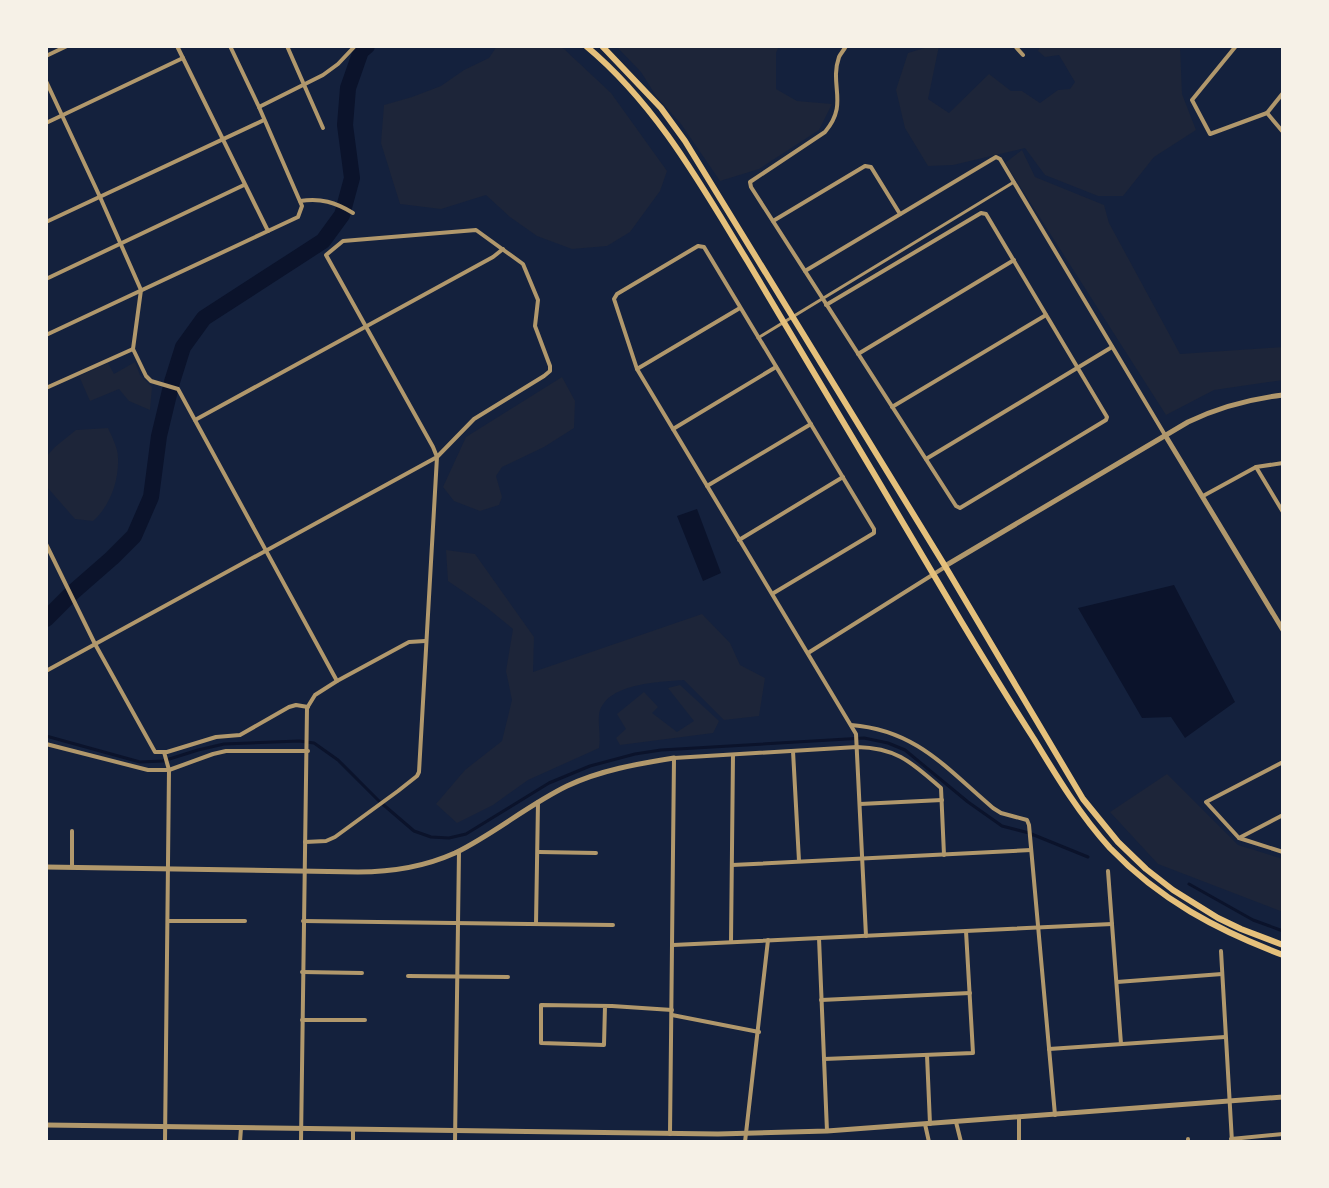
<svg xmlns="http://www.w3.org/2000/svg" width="1329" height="1188" font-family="Roboto,sans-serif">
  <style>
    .green { fill: #1d2539 }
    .water { fill: #0b132b }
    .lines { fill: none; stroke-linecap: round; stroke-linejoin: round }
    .stream { stroke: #0b132b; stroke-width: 3 }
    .river { stroke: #0b132b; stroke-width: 16 }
    .pedestrian { stroke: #b1986c; stroke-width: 3 }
    .minor { stroke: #b1986c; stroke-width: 4 }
    .tertiary { stroke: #b1986c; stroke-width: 5 }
    .secondary { stroke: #e5c07b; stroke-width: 6 }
  </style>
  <rect width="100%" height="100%" fill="#14213d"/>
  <g class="green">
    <polygon points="497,46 558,46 564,49 611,93 667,171 660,191 630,232 607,246 572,249 537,236 510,217 486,195 441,209 400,204 381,143 384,105 412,97 441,86 464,70 489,58"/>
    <polygon points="616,46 779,46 776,53 776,89 797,101 832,104 819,130 759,169 720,181 681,124 656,96 641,72"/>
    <polygon points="931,46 939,46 928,99 949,113 989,74 1011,91 1022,91 1040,103 1058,90 1070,89 1075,82 1059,55 1045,57 1038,51 1040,46 1180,46 1182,94 1196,130 1154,157 1123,196 1098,196 1045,175 1025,148 953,165 928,166 905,128 896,90 908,53"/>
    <polygon points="1022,150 1035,177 1104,205 1109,223 1180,354 1283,347 1283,380 1214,390 1166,415 1005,163"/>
    <polygon points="135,362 140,375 152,387 150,410 129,401 119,389 90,401 79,376 108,363 114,374"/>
    <polygon points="562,377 575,401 574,428 544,447 502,467 496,476 502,497 499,505 480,511 454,501 443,487 466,437"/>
    <path d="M108,428C112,437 118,448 118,458C119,481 110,506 93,521L75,519L47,487L46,457L55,447L76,430Z"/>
    <path d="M446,550L475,554L534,637L533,672L702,614L730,643L740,665L765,678L759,716L724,720L684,680C659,682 604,683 599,715C598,726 601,737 599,748L528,780L493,805L457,823L436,804L465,770L502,741L512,700L506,671L513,629L486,607L448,581Z"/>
    <polygon points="680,685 719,721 713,733 620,745 616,738 626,729 617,714 644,692 658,707 652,713 677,732 694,721 668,688"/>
    <polygon points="1167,774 1238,845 1283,859 1283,912 1158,864 1110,812"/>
  </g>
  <g class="water">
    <polygon points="697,509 721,573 703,581 677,516"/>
    <polygon points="1174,585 1235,702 1185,738 1171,717 1142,718 1078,608"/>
  </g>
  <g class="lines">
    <g class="stream">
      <polyline points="46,736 140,762 163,761 198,750 224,744 299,741 314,743 338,760 379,801 414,831 431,837 449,838 466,834 549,783 590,766 635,754 661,750 864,738 888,743 905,750 968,802 1002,826 1029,833 1088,857"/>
      <polyline points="1189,884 1253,920 1283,931"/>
    </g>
    <polyline class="river" points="46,619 72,593 112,558 134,536 151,497 159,436 172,382 183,347 204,318 323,241 342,215 352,178 345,125 348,88 361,51 367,46"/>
    <polyline class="pedestrian" points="758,338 1014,182"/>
    <g class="minor">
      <polyline points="230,46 259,107 302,206 298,217 268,231"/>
      <polyline points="287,46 323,128"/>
      <polyline points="1015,46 1023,55"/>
      <polyline points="1236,46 1192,100 1210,134 1267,113 1283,132"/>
      <polyline points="46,56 67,46"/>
      <polyline points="46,81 100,197 141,290 133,349 146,376 151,381 178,389 337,681"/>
      <polyline points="259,107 323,75 338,64 355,46"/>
      <polyline points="1267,113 1283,93"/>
      <polyline points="46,123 183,58"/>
      <path d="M300,201C321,198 335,202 353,213"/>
      <polyline points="773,221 865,166 871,167 900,214"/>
      <polyline points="46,222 264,120"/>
      <polyline points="805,271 996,157 1000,159 1165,435"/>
      <polyline points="46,279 244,185"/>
      <path d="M826,305L981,213L986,214L1107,417L1106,420L960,508L956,506L751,187L750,182L825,132C849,104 829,86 839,57C841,53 844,50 846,46"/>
      <polyline points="46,335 268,231 177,46"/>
      <polyline points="858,354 1014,260"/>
      <polyline points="637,369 740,308"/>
      <polyline points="46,388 133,349"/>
      <polyline points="892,407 1046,315"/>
      <polyline points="195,420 493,257 503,249"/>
      <polyline points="673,429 776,367"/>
      <polyline points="926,459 1112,347"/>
      <polyline points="1256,467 1283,512"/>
      <polyline points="707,486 811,424"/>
      <polyline points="1203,496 1256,467 1283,463"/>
      <polyline points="739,540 843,477"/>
      <polyline points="46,544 95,644 155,752 167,752 216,737 240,735 289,707 296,705 308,707"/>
      <polyline points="772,594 874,533 874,529 704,247 698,246 617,294 614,299 637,369 856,734 866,936"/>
      <polyline points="808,653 945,567"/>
      <polyline points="46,671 437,457 474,419 544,376 550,371 550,366 535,326 538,300 523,264 476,230 343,241 326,255 433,447 437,457 419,772 417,776 398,791 335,837 326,841 305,842"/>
      <path d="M851,725C916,730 946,768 993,808L1001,813L1027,820L1029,825L1055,1115"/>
      <polyline points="46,744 148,770 169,770 213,754 226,751 308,751"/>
      <polyline points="793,751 799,861"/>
      <polyline points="164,752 169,770 165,1142"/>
      <polyline points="1283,762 1206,802 1239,838 1283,852"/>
      <polyline points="860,804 942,800"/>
      <polyline points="72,831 72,867"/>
      <polyline points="1239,838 1283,815"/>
      <polyline points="539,852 596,853"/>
      <polyline points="732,865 1031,850"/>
      <polyline points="1108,871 1121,1044"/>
      <polyline points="168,921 245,921"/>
      <polyline points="303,921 613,925"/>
      <polyline points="536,924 538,802"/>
      <polyline points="819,938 827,1131"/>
      <polyline points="731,942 733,755"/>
      <polyline points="673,945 1112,924"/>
      <polyline points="1221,951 1232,1142"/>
      <polyline points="302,972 362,973"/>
      <polyline points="408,976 508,977"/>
      <polyline points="1117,982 1222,974"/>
      <polyline points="821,1000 970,993"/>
      <polyline points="605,1006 604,1045 541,1043 541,1005 612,1006 672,1010"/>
      <polyline points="672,1015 759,1032"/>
      <polyline points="302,1020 365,1020"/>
      <polyline points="1049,1049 1225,1037"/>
      <polyline points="927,1055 930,1124"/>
      <polyline points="824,1059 973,1053 966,931"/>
      <polyline points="1019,1118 1019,1142"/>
      <polyline points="956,1122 961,1142"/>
      <polyline points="925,1124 929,1142"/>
      <path d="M670,1134L674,758L857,747C898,748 912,763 941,788L944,855"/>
      <polyline points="1188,1139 1188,1142"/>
      <polyline points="1231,1139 1283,1134"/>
      <polyline points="240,1142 241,1128"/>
      <polyline points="301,1142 307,708 315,695 337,681 409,642 425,641"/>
      <polyline points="353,1142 353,1129"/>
      <polyline points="455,1142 459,851"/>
      <polyline points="745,1142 768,940"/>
    </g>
    <g class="tertiary">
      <polyline points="1165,435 1283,630"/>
      <path d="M945,566L1188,422C1219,407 1250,399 1283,395"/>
      <path d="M46,867L358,872C392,872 424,867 455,853C494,834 528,805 567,786C601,770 637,764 674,758"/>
      <polyline points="46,1125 718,1134 827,1131 1283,1097"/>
    </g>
    <g class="secondary">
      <path d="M586,46C657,105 701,185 748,262C820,382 890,501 961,621C985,661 1009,700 1034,739C1057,777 1080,815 1110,848C1160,900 1217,930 1283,955"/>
      <polyline points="602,46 661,108 685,141 945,566 1083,799 1118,842 1146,869 1173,890 1218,918 1241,929 1283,945"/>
    </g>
  </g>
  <rect width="1329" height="1188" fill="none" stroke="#f6f1e7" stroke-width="96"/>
</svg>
